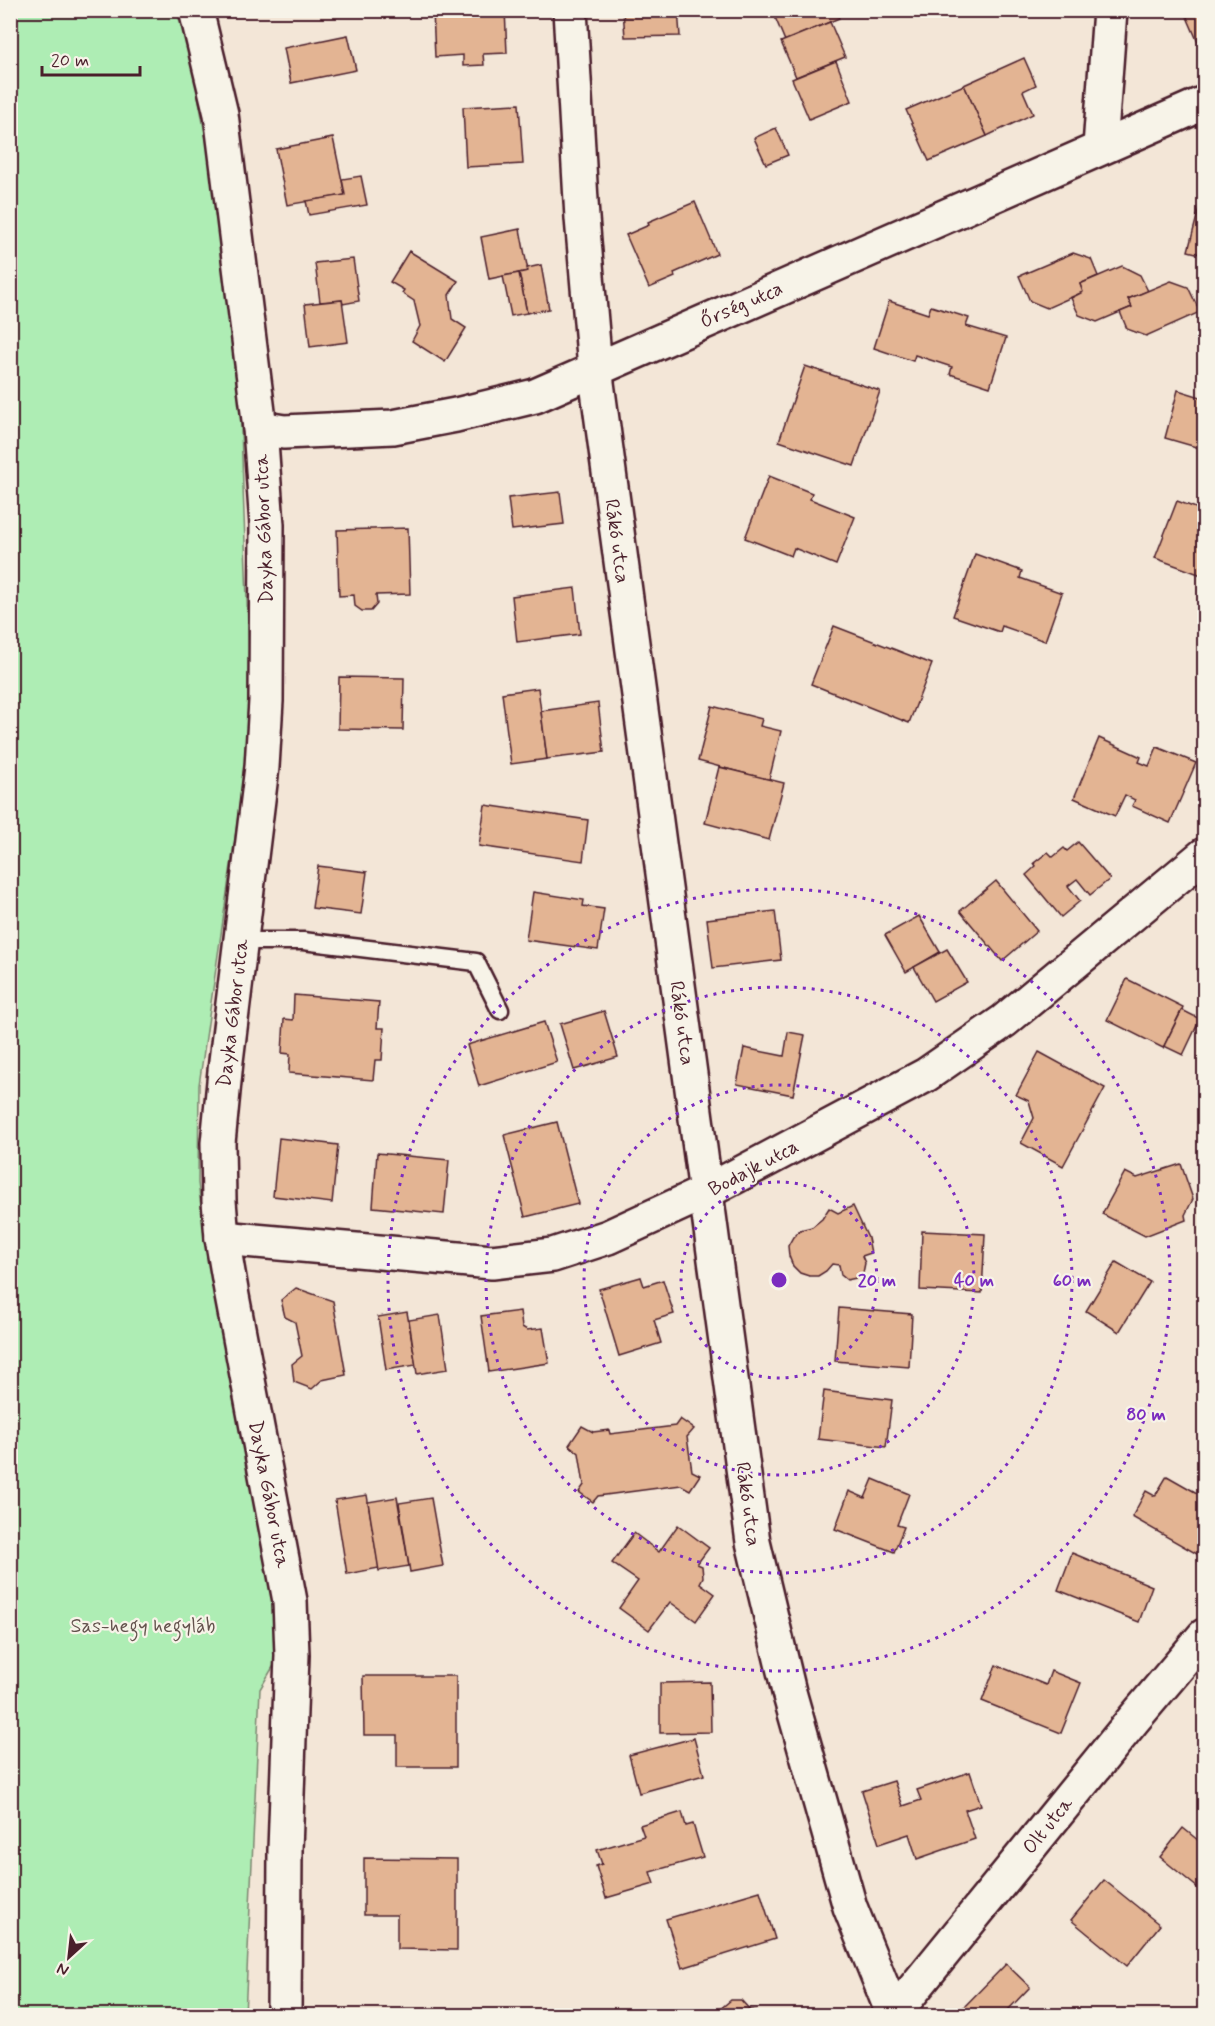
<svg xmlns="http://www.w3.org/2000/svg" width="1215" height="2026" font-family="Mynerve,sans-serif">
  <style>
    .green { fill: #aeedb4; stroke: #7c8670; stroke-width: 1.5 }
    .building { fill: #e3b493; stroke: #4a1f2b; stroke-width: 1.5 }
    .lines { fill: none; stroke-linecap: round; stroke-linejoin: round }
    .service-casing { stroke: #4a1f2b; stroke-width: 21 }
    .minor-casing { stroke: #4a1f2b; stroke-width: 38 }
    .service { stroke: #f7f3e8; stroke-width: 16 }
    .minor { stroke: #f7f3e8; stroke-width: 33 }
    .ring { fill: none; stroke: #7b2cbf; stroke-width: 3; stroke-dasharray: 3 6 }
    .labels { text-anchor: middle; stroke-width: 4.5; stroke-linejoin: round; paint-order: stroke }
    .street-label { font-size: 20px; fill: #4a1f2b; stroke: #f7f3e8 }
    .park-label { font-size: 20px; fill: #63524d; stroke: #f7f3e8 }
    .centre { fill: #7b2cbf; stroke: #f7f3e8; stroke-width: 3 }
    .ring-label { font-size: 18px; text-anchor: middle; font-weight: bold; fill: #7b2cbf; stroke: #f7f3e8; stroke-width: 4.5; stroke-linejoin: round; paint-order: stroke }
  </style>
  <rect width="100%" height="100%" fill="#f3e6d7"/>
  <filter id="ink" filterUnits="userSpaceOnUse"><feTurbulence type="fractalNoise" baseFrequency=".0167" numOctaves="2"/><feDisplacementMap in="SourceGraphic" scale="12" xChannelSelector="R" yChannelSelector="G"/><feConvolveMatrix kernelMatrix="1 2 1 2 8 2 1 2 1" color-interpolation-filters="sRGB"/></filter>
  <g filter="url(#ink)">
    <polygon class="green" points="11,11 180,11 186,30 213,177 240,402 251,712 237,824 199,1085 198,1183 205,1237 278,1619 280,1655 260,1689 245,2015 11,2016"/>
    <g class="building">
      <polygon points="505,10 507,53 483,54 484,65 463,66 463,55 435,57 433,11"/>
      <polygon points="623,10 678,10 680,36 625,37"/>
      <polygon points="772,10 836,10 839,18 785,41"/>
      <polygon points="1184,10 1204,10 1204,45 1200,47"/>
      <polygon points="830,22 845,57 796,77 781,42"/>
      <polygon points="348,35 356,70 291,83 284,48"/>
      <polygon points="1024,58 1036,85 1023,91 1033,114 987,136 964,85"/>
      <polygon points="836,61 852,101 809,119 792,79"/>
      <polygon points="964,85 987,136 929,161 906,110"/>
      <polygon points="519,104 523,164 466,167 463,107"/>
      <polygon points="776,128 788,155 766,164 754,138"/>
      <polygon points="333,138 345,195 287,205 276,149"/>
      <polygon points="361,176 367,205 309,215 306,201 345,195 342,179"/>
      <polygon points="1202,197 1204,198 1204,255 1188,251"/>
      <polygon points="695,202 717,254 674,273 675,277 649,288 626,235 649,225 648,222"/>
      <polygon points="520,229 528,271 489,279 481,237"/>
      <polygon points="409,251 458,281 449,295 452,319 466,328 445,362 412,341 420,326 414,301 402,293 404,290 390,282"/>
      <polygon points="1073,253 1091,259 1098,276 1080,284 1083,292 1047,308 1030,301 1019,276"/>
      <polygon points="353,259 359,301 343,304 342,300 320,302 315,263"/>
      <polygon points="541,265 549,309 527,313 519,273 528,271 527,268"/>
      <polygon points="1122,266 1140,275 1148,291 1128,299 1132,307 1097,322 1079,315 1071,298 1083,292 1080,284"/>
      <polygon points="519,273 527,313 511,316 503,276"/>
      <polygon points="1171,281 1188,287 1200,312 1146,336 1127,329 1120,312 1132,307 1128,299"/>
      <polygon points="342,300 348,342 310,347 305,304"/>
      <polygon points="889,301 928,314 931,306 969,318 966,326 1006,338 990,387 950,374 952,367 915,355 913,361 874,348"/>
      <polygon points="805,366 880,391 854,466 779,441"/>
      <polygon points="1178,390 1204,398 1203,449 1165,438"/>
      <polygon points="769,476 812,493 810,499 855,517 836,565 794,548 791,556 745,538"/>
      <polygon points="560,492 564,524 512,530 508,498"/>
      <polygon points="1177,501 1204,511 1204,576 1155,558"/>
      <polygon points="408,528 410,594 376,595 377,604 371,611 362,611 355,606 354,595 339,596 337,530"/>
      <polygon points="975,554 1022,571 1020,578 1062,593 1045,641 1002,626 1000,632 953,616"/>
      <polygon points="575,588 580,634 517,642 512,596"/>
      <polygon points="834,626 932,664 909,723 811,684"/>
      <polygon points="339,677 404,678 403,730 338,729"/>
      <polygon points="538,688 547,759 511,764 502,693"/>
      <polygon points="598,703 604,752 547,759 541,711"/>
      <polygon points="712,706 762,719 760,726 781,731 769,780 698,761"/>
      <polygon points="1099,738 1141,757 1139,762 1149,766 1157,747 1196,763 1170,823 1132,806 1135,800 1125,795 1115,816 1074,798"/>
      <polygon points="719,767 784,783 769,840 705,823"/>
      <polygon points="485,805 588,820 583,861 479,846"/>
      <polygon points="1078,842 1110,879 1090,895 1077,879 1068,886 1080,901 1061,917 1026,875 1036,866 1034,863 1048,852 1053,857 1064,848 1067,851"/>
      <polygon points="318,866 367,872 361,914 312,908"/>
      <polygon points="996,881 1037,931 1002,961 960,911"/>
      <polygon points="533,892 584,900 583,906 604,909 598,950 526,940"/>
      <polygon points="775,911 781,960 713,968 707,919"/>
      <polygon points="919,916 940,952 906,972 885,935"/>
      <polygon points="947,949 967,982 933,1001 914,967"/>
      <polygon points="1127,979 1183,1007 1163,1048 1107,1020"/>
      <polygon points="294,995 379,1002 377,1028 384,1028 382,1060 375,1060 373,1080 289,1073 290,1054 282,1053 284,1019 293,1020"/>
      <polygon points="1182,1010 1200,1019 1183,1055 1164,1046"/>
      <polygon points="604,1011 618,1057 574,1070 560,1024"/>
      <polygon points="544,1022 557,1062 479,1086 467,1045"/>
      <polygon points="788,1032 805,1035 793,1095 737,1084 744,1048 784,1056"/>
      <polygon points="1039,1052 1105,1088 1063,1166 1021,1143 1034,1118 1029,1101 1016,1095"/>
      <polygon points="557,1122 578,1204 525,1217 504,1135"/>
      <polygon points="279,1138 338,1145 332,1203 273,1196"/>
      <polygon points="377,1153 449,1160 444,1214 373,1207"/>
      <polygon points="1181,1164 1193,1199 1185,1215 1186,1220 1145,1236 1102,1214 1125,1172 1137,1178"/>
      <polygon points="853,1206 868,1238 871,1253 862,1256 865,1263 863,1273 856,1278 847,1280 841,1275 839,1265 832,1264 826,1271 818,1276 809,1276 800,1273 793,1266 789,1256 788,1246 793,1237 800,1230 812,1227 822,1219 829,1208 838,1213"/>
      <polygon points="922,1231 985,1234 982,1293 920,1290"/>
      <polygon points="1116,1262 1150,1282 1119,1332 1086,1311"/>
      <polygon points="641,1277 644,1286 663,1280 674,1314 654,1320 661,1343 619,1356 599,1289"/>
      <polygon points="296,1288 333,1301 346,1375 322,1380 312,1389 294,1382 292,1364 302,1356 295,1322 285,1317 281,1300"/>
      <polygon points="839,1308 912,1314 909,1367 835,1361"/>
      <polygon points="520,1311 522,1327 527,1330 543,1328 549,1363 489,1372 481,1316"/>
      <polygon points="407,1312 416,1365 386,1370 378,1317"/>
      <polygon points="440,1315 448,1369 417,1374 409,1320"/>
      <polygon points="824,1391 892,1400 886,1447 818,1439"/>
      <polygon points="680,1419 694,1429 687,1437 692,1471 700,1475 690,1490 681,1485 598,1496 593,1502 579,1492 584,1485 579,1453 569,1445 582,1426 593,1432 609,1430 610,1434 675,1426"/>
      <polygon points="1167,1476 1204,1497 1204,1558 1132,1517 1146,1491 1155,1496"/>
      <polygon points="873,1479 909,1494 897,1525 904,1527 894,1552 835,1529 849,1491 865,1498"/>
      <polygon points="367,1495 379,1568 347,1574 335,1500"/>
      <polygon points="397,1497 409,1566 379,1571 368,1502"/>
      <polygon points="431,1498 443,1566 410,1572 399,1503"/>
      <polygon points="678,1525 709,1548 697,1564 702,1566 703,1577 700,1583 715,1594 696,1621 670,1602 649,1630 619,1608 638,1581 612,1563 634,1533 659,1552"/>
      <polygon points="1072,1553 1152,1586 1139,1622 1058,1590"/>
      <polygon points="996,1665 1046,1685 1051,1671 1081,1683 1061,1733 982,1701"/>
      <polygon points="363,1676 456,1676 456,1767 397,1767 397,1735 364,1735"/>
      <polygon points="710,1682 711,1732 660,1733 660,1683"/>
      <polygon points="694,1738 704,1775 639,1793 629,1755"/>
      <polygon points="970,1772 981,1805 965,1810 975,1839 917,1859 909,1834 879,1844 862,1791 894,1781 903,1806 921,1800 917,1790"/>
      <polygon points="682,1812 686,1826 693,1824 703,1857 650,1872 654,1884 606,1898 596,1866 602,1864 597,1850 644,1836 640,1825"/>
      <polygon points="1183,1828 1204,1845 1204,1893 1160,1857"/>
      <polygon points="364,1858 457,1859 457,1950 397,1949 397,1915 364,1915"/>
      <polygon points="1104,1880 1160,1925 1127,1966 1071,1920"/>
      <polygon points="760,1891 775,1939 682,1968 666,1919"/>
      <polygon points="1006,1964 1030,1987 1007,2011 1007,2016 959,2016 959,2012"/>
      <polygon points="731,2000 741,2000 750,2010 756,2011 761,2016 706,2016 713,2010 719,2010"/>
    </g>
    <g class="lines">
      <g class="service-casing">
        <polyline id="service" points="240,941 303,941 476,962 500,1010"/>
      </g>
      <g class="minor-casing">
        <g id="minor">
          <polyline points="196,10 221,114 260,428 267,525 266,701 262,767 226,1061 218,1143 219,1201 222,1238 232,1296 290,1601 292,1655 285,1850 284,2016"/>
          <polyline points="570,10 582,218 595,368 753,1542 789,1692 850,1907 894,2016"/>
          <polyline points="1100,147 1110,10"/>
          <polyline points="260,428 284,432 393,427 456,415 535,396 1204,103"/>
          <polyline points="222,1238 492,1262 553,1255 608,1237 706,1192 926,1075 1004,1021 1204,855"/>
          <polyline points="892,2016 1133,1720 1204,1636"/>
        </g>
      </g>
      <use href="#service" class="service"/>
      <use href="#minor" class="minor"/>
    </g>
  </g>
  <g class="ring">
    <circle cx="779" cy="1280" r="98"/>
    <circle cx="779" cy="1280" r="195"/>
    <circle cx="779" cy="1280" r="293"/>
    <circle cx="779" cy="1280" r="391"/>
  </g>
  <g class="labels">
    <g class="street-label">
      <text transform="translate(741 304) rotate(-24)" y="7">Őrség utca</text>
      <text transform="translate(263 529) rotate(-92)" y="7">Dayka Gábor utca</text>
      <text transform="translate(618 541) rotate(82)" y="7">Rákó utca</text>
      <text transform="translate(232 1013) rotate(-83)" y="7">Dayka Gábor utca</text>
      <text transform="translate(683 1023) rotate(82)" y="7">Rákó utca</text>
      <text transform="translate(753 1167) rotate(-28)" y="7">Bodajk utca</text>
      <text transform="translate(270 1494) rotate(79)" y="7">Dayka Gábor utca</text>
      <text transform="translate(749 1504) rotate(82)" y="7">Rákó utca</text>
      <text transform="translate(1047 1825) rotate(-51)" y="7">Olt utca</text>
    </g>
    <g class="park-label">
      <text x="143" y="1632">Sas-hegy hegyláb</text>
    </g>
  </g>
  <circle cx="779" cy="1280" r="9" class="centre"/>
  <g class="ring-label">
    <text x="877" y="1286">20 m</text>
    <text x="974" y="1286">40 m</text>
    <text x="1072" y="1286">60 m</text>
    <text x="1146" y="1420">80 m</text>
  </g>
  <rect width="1215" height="2026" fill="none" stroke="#f7f3e8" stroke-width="36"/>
  <rect x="18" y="18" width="1179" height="1990" fill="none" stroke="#4a1f2b" stroke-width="2" filter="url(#ink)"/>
  <g transform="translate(69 1957) rotate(207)" stroke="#f7f3e8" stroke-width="4.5" paint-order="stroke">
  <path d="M0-4.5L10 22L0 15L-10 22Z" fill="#4a1f2b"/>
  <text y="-9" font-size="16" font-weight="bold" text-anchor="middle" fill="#4a1f2b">N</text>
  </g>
  <path d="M42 66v9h98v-9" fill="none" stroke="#4a1f2b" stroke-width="3"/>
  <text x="51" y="66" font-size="18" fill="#4a1f2b" stroke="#f7f3e8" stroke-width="4.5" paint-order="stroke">20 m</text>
</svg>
